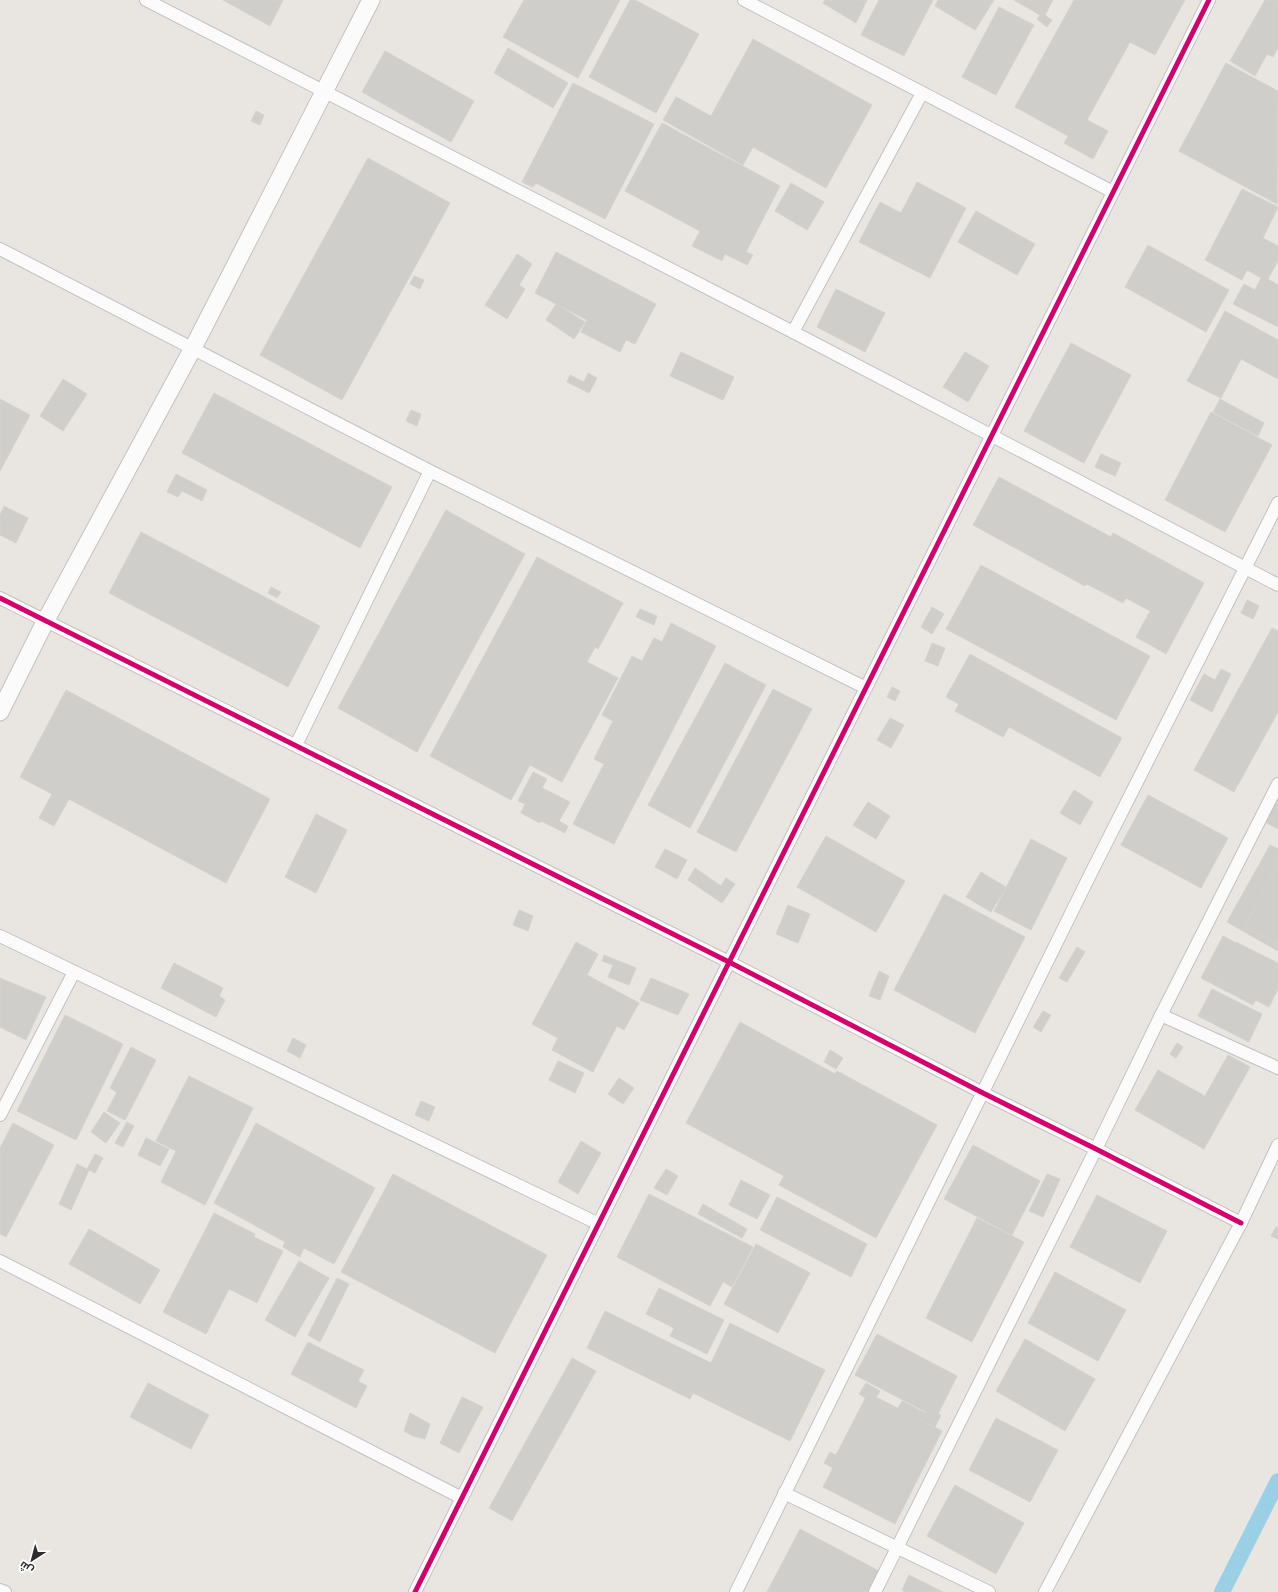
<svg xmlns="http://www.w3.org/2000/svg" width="1278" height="1592" font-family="Montserrat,Cairo,sans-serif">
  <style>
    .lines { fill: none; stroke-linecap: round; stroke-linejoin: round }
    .canal { stroke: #9ad0e6; stroke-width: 16 }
    .building { fill: #d0cecb; stroke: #d4d2ce }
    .street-casing { stroke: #c3c2c2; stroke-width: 14 }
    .secondary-casing { stroke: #c3c2c2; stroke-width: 19 }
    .street { stroke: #fcfbfb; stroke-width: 12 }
    .secondary { stroke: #fcfbfb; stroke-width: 17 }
    .cycleway-casing { stroke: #fff; stroke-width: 8 }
    .cycleway { stroke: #d6006c; stroke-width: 5 }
  </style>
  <rect width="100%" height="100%" fill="#e9e6e2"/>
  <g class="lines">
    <polyline class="canal" points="1222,1592 1278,1481"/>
  </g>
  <g class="building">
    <polygon points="223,0 283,0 270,26"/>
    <polygon points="524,0 620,0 578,78 503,37"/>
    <polygon points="630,0 635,0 699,34 656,113 589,77"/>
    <polygon points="825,0 867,0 856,23 823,3"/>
    <polygon points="879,0 933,0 904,56 861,35"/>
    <polygon points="938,0 994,0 975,30 935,6"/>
    <polygon points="1014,0 1053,0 1045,15 1052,20 1047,27 1037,19 1040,15"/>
    <polygon points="1074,0 1185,0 1155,55 1130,42 1087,120 1108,131 1093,159 1064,143 1068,136 1015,107"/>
    <polygon points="1265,0 1278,0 1278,48 1273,57 1267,54 1255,76 1230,61"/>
    <polygon points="999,7 1034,25 996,95 962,77"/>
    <polygon points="753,39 872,105 826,188 753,147 743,165 663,120 676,97 711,116"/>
    <polygon points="508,48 568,83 553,108 494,73"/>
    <polygon points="385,51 474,101 451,142 362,92"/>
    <polygon points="1226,63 1278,91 1277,204 1179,151"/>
    <polygon points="573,83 654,124 605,219 536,183 533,187 522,182"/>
    <polygon points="256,111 264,115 260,125 251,121"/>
    <polygon points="662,123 780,186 746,252 753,255 747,265 725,254 722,261 692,246 700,231 625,191"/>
    <polygon points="368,158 450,203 342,400 260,355"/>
    <polygon points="917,182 966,208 930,278 859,242 880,202 901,213"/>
    <polygon points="791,183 824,202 807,230 775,211"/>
    <polygon points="1242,189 1278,207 1263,238 1278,246 1278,261 1268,279 1278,285 1278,327 1233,304 1244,284 1255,290 1261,278 1247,270 1242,280 1205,260"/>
    <polygon points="976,211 1035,244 1017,275 958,242"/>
    <polygon points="1148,245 1229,290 1206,332 1125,287"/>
    <polygon points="556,252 656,304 635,344 626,340 620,352 581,332 587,320 535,293"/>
    <polygon points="517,254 532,264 519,285 525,289 507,319 485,305"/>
    <polygon points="414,276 424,280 420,289 410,284"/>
    <polygon points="836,289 885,313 865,352 817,327"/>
    <polygon points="556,304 585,322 574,339 546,320"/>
    <polygon points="1225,311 1278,340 1278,379 1241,359 1221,398 1187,381"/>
    <polygon points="1071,343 1131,375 1084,463 1024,431"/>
    <polygon points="681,352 734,377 723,400 670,376"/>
    <polygon points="965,352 989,366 968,402 943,387"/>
    <polygon points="588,373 597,378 589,393 567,382 570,375 584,382"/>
    <polygon points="63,379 87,394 63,431 40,416"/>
    <polygon points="214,393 392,487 360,548 182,453"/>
    <polygon points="0,399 30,415 0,471"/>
    <polygon points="1220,399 1264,423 1258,436 1213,412"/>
    <polygon points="411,410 421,414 417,426 406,421"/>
    <polygon points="1211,412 1272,445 1225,532 1165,500"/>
    <polygon points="1101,454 1121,463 1115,476 1095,467"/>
    <polygon points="176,474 207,490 202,501 182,491 178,497 167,492"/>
    <polygon points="999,477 1111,537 1113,533 1204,583 1166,654 1136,637 1150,611 1126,598 1123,603 1087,584 1085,586 973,525"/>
    <polygon points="4,506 28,518 16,543 0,535 0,515"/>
    <polygon points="446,510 525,554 417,752 338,708"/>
    <polygon points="141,532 320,626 288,687 109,593"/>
    <polygon points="537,557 623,603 598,649 595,647 587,662 618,678 562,782 530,765 511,800 430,756"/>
    <polygon points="981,565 1150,656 1116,720 946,629"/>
    <polygon points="271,587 281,592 277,598 268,593"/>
    <polygon points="1247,600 1259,606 1253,619 1241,613"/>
    <polygon points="932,607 944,614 932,634 921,627"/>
    <polygon points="640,609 657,616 654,625 636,617"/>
    <polygon points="671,623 716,646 614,844 573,824 604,764 594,759 613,721 602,715 632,656 642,661 654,638 662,642"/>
    <polygon points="1272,628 1278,631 1278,712 1234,792 1194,770"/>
    <polygon points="932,643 945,648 938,666 925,661"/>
    <polygon points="970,654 1122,738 1100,777 1009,727 1003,737 955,711 959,704 946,697"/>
    <polygon points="725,663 766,685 690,828 648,805"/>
    <polygon points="1221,669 1231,674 1212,712 1190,700 1204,674 1215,680"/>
    <polygon points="892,687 900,691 895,701 887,697"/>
    <polygon points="773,689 812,709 736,852 697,832"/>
    <polygon points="66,690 270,799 226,883 69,799 54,826 39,818 52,794 20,777"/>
    <polygon points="890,718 904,725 891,748 877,740"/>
    <polygon points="533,772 547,779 542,788 570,802 559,821 568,826 565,833 541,821 540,823 521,813 525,804 518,801"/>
    <polygon points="1074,790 1093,802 1080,825 1060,813"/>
    <polygon points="1148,795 1228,838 1201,888 1121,845"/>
    <polygon points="1278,795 1278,829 1265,822"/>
    <polygon points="868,802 890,816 876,839 853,825"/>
    <polygon points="316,814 347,830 316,893 285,877"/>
    <polygon points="826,836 905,881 876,932 797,887"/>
    <polygon points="1031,839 1067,858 1031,930 994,911"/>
    <polygon points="1270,845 1278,849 1278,951 1227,922"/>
    <polygon points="665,849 687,860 677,879 655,867"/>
    <polygon points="1278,862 1278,944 1245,927"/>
    <polygon points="695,868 721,886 726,878 735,884 722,903 688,880"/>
    <polygon points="981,872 1006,887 991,912 966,897"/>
    <polygon points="944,894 1025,937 975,1033 894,990"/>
    <polygon points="788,905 810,914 798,943 776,934"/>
    <polygon points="519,910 533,916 528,931 513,925"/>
    <polygon points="1223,936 1277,965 1272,975 1270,974 1253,1005 1201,978"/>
    <polygon points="576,942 598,954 587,975 639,1003 624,1030 617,1026 593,1072 552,1050 558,1038 532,1024"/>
    <polygon points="1236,942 1278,963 1278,989 1269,1007 1216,980"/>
    <polygon points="1077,947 1085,952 1067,982 1059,978"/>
    <polygon points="604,955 636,968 629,985 608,977 613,965 602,961"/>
    <polygon points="174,963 223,988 219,996 225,1000 216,1017 161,988"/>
    <polygon points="879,971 889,976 880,1000 869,996"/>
    <polygon points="0,978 46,997 26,1040 0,1027"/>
    <polygon points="651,978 689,994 678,1015 640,1000"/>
    <polygon points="1212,989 1262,1014 1249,1042 1198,1016"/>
    <polygon points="1043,1011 1051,1015 1041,1032 1033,1027"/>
    <polygon points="65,1015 123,1044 76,1140 17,1111"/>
    <polygon points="740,1022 835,1074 837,1071 937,1125 876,1238 779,1185 784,1176 686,1123"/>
    <polygon points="293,1038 306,1045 300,1058 287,1051"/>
    <polygon points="1177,1043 1183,1047 1176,1058 1170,1054"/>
    <polygon points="131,1047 156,1060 125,1120 107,1111 117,1092 110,1088"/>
    <polygon points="830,1050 843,1058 836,1069 824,1062"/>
    <polygon points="1228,1055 1250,1067 1204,1149 1135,1110 1158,1070 1205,1096"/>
    <polygon points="558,1061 584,1073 575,1093 549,1080"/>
    <polygon points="189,1076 253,1108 205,1205 161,1182 176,1151 156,1141"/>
    <polygon points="619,1078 634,1088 623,1104 608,1094"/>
    <polygon points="421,1101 435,1107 429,1121 415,1115"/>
    <polygon points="104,1112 120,1123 106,1143 91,1132"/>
    <polygon points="127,1122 134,1126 123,1147 115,1143"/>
    <polygon points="13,1123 54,1145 6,1237 0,1234 0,1148"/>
    <polygon points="256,1123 375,1188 334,1264 304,1248 300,1257 283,1247 285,1242 214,1203"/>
    <polygon points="146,1138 169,1149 160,1166 138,1155"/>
    <polygon points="581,1141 601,1153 578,1194 558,1182"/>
    <polygon points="973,1145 1040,1181 1012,1235 944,1199"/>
    <polygon points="95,1154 103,1158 95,1173 87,1169"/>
    <polygon points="77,1164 89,1170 71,1210 59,1204"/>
    <polygon points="666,1169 678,1176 667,1195 654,1188"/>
    <polygon points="393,1174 547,1255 495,1353 341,1272"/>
    <polygon points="1047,1174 1060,1179 1043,1217 1029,1211"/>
    <polygon points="741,1180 770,1195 757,1219 729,1205"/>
    <polygon points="649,1194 753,1247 732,1287 723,1282 710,1306 617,1257"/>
    <polygon points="1097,1195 1167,1231 1140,1283 1070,1247"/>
    <polygon points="777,1197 867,1244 851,1277 760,1230"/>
    <polygon points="703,1204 747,1229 742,1238 698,1214"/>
    <polygon points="214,1213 255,1234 254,1237 283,1251 257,1303 229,1289 206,1334 163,1312"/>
    <polygon points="977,1218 1024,1242 972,1342 926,1318"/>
    <polygon points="1276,1227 1278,1228 1278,1239 1271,1236"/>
    <polygon points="89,1229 160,1270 140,1304 69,1264"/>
    <polygon points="756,1244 810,1273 778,1333 724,1304"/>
    <polygon points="299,1261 329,1278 295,1337 265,1320"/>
    <polygon points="1055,1272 1126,1310 1098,1361 1028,1323"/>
    <polygon points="337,1278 349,1284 320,1342 308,1335"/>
    <polygon points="659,1288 724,1320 707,1354 670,1336 674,1328 646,1314"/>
    <polygon points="605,1311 711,1363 730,1323 825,1370 790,1441 693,1393 690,1399 587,1348"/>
    <polygon points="877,1334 957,1376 938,1414 941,1415 933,1431 896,1412 902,1401 925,1413 926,1412 855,1375"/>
    <polygon points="1025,1339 1095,1379 1065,1431 996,1391"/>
    <polygon points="308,1342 364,1370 358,1381 367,1386 356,1408 291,1374"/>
    <polygon points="572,1358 596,1371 512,1521 489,1508"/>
    <polygon points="148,1383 209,1415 191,1449 130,1417"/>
    <polygon points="866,1383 880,1391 873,1403 859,1394"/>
    <polygon points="868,1393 942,1431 895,1524 823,1487 833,1468 824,1463 830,1452 836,1455"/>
    <polygon points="462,1397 483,1407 459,1453 440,1443"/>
    <polygon points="410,1413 430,1424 425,1439 413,1436 404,1431"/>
    <polygon points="996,1418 1058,1450 1030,1502 969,1470"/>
    <polygon points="955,1485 1024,1523 996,1574 927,1536"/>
    <polygon points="800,1529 881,1572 871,1592 767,1592"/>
    <polygon points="909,1575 943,1592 905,1592 902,1590"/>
  </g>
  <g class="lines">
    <g class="street-casing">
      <g id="street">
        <polyline points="146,0 793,332 1278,585"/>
        <polyline points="744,0 1113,192"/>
        <polyline points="0,249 430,471 866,688"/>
        <polyline points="793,332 922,93"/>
        <polyline points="0,598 729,962 983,1093 1096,1149 1241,1223"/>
        <polyline points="296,745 430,471"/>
        <polyline points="0,936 599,1224"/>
        <polyline points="1161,1015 1278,1068"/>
        <polyline points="0,1115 74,972"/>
        <polyline points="0,1261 462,1498"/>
        <polyline points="784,1493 989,1592"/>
        <polyline points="0,1590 5,1592"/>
        <polyline points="415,1592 1209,0"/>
        <polyline points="736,1592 1090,875 1278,503"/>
        <polyline points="875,1592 1096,1149 1161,1015 1278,784"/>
        <polyline points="1045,1592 1241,1223 1278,1145"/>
      </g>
    </g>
    <g class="secondary-casing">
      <polyline id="secondary" points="0,712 46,620 193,348 371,0"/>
    </g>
    <use href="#street" class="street"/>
    <use href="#secondary" class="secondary"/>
    <g class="cycleway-casing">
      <g id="cycleway">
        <polyline points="0,598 729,962 983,1093 1096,1149 1241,1223"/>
        <polyline points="415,1592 1209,0"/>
      </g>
    </g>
    <use href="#cycleway" class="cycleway"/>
  </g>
  <g transform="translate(32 1560) rotate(216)" stroke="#ffffff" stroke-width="3" paint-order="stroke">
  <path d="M0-3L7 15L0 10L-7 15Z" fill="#2c2c2c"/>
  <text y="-6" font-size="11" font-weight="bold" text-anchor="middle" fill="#2c2c2c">ش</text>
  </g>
</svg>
